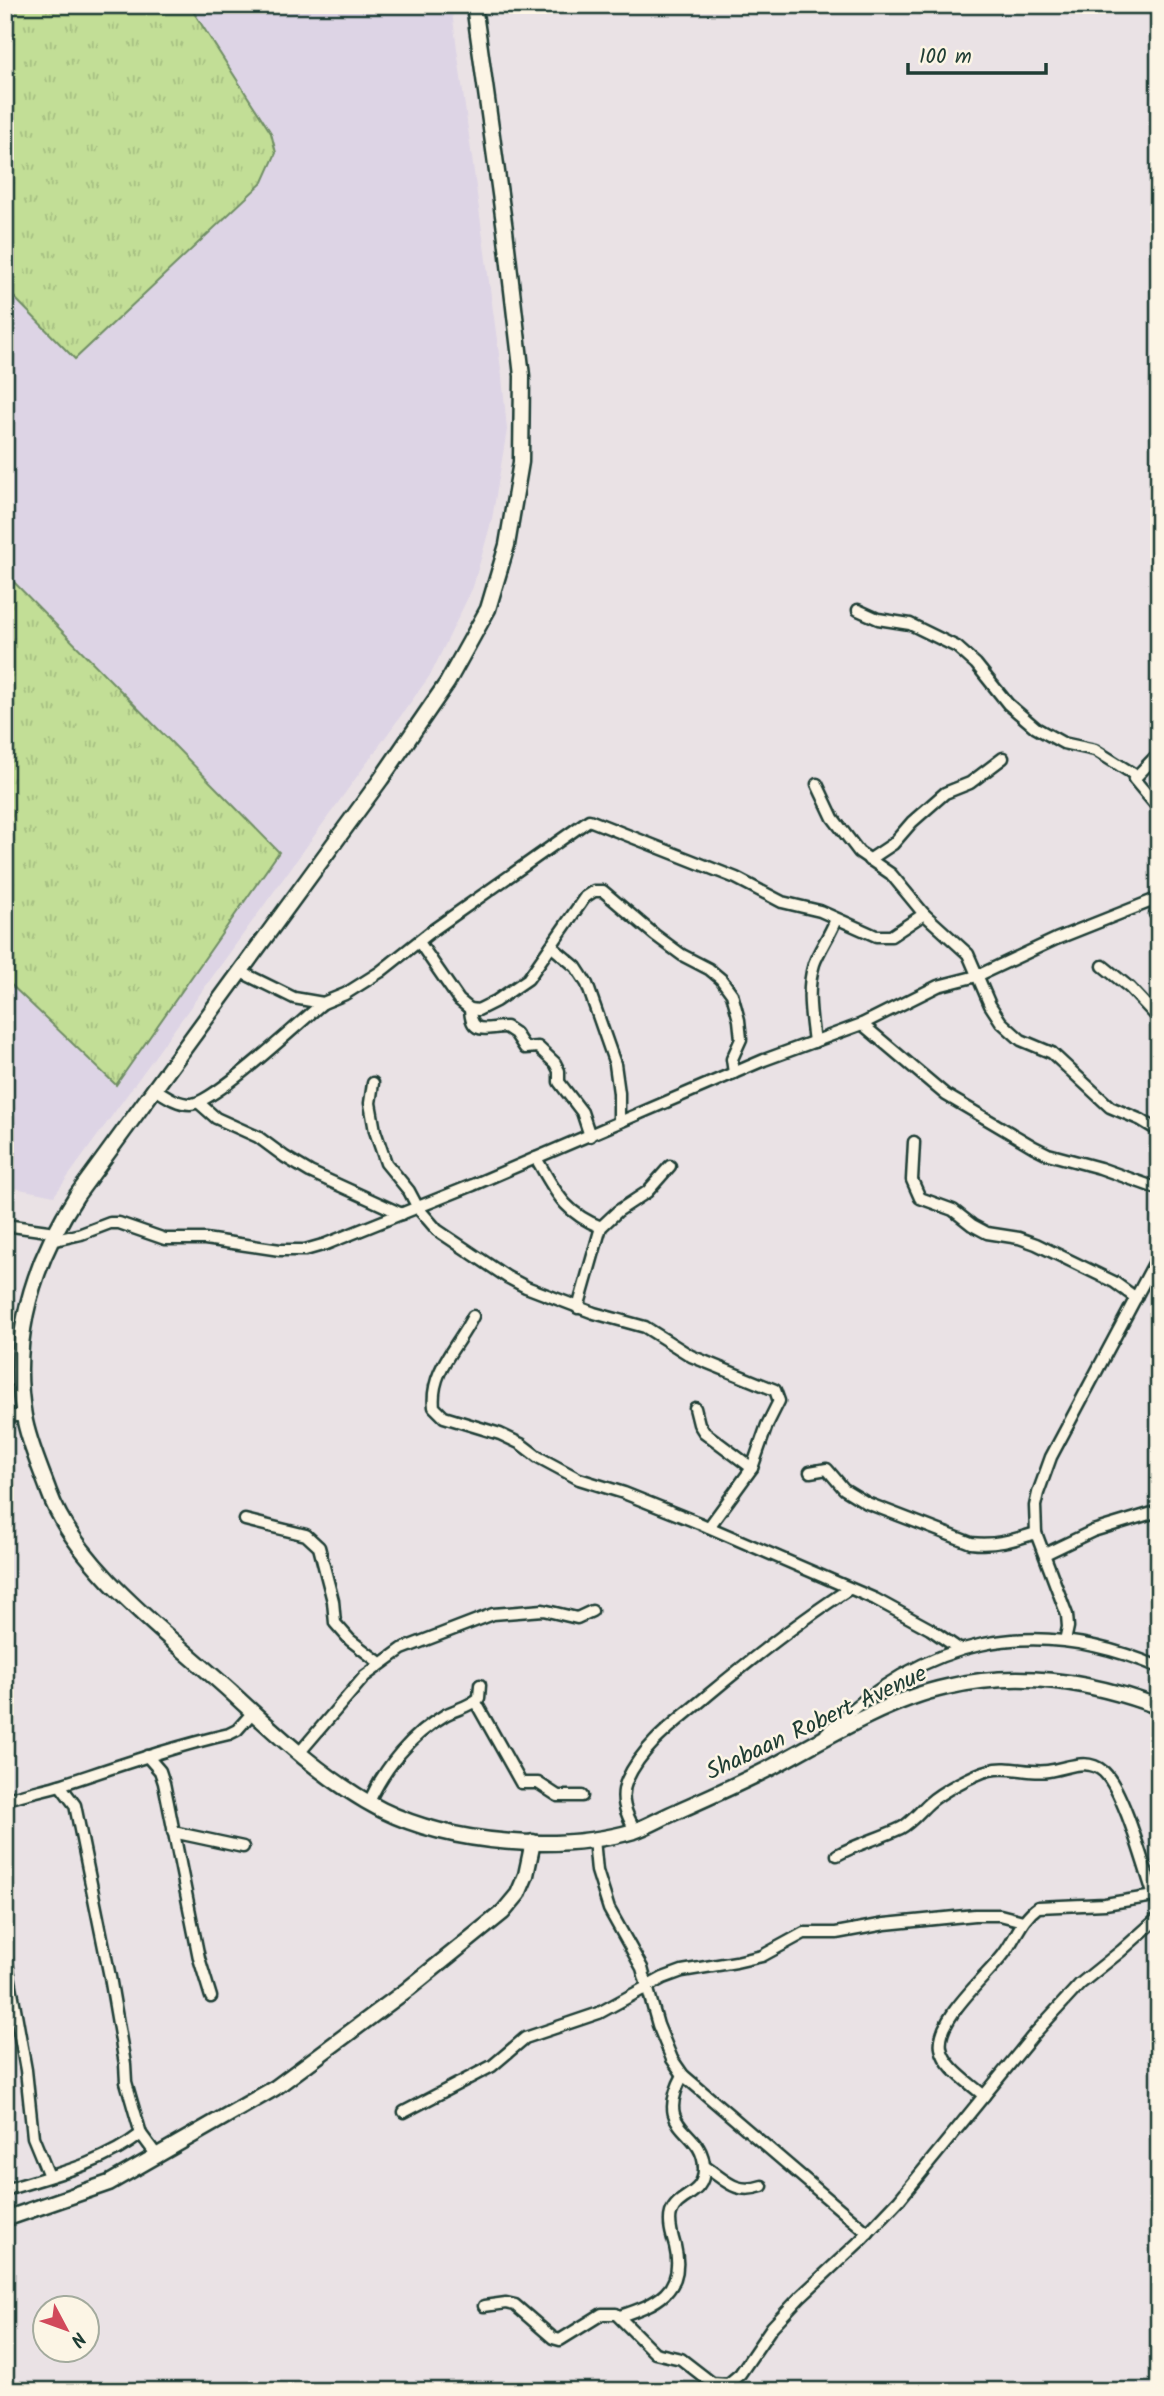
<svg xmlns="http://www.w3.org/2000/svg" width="1164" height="2396" font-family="Kalam,sans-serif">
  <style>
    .built { fill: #ddd4e5 }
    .grass { fill: url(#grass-tufts); stroke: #708e65; stroke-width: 2 }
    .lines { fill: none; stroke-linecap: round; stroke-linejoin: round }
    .street-casing { stroke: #1f3d34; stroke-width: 15 }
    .primary-casing { stroke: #1f3d34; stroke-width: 19 }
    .street { stroke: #fcf5e5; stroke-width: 10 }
    .primary { stroke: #fcf5e5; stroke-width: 14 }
    .labels { text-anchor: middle; stroke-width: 5; stroke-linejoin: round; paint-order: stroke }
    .street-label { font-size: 24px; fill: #1f3d34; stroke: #fcf5e5 }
  </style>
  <defs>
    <pattern id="grass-tufts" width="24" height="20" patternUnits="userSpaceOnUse" patternTransform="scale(1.75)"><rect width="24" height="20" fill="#c2de96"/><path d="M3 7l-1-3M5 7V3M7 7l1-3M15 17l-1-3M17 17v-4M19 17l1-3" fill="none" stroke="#a6bf82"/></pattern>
  </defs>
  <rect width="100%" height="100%" fill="#eae2e5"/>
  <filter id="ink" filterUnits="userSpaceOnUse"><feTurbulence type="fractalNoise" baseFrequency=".0143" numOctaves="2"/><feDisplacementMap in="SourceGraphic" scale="14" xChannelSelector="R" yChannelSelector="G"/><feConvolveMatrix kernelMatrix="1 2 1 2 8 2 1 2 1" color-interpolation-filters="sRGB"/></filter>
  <g filter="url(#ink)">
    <polygon class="built" points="5,5 451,5 502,376 507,430 492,519 473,587 431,674 54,1196 5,1186"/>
    <g class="grass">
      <polygon points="5,5 189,5 271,133 276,153 263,182 75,359 5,288"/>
      <polygon points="5,573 279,852 116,1085 5,979"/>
    </g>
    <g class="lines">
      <g class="street-casing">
        <g id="street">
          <polyline points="858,610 878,619 910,624 957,647 976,664 1008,704 1036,728 1063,743 1095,750 1135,775"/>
          <polyline points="1159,753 1134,779 1159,809"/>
          <polyline points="817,784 833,818 859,852 891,874 924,914 968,954 990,1005 1001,1022 1021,1040 1052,1053 1110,1107 1141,1120 1159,1131"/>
          <polyline points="869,860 893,844 912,822 945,793 970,783 1003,758"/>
          <polyline points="1155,914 1159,918"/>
          <polyline points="419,942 459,1000 470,1009 478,1010 496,1001 528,979 585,897 594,891 603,891 655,935 682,955 709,969 721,979 732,994 739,1020 741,1039 732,1059 734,1073"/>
          <polyline points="551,946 576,967 587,984 615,1064 619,1093 619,1122"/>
          <polyline points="1103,966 1130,988 1159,1019"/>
          <polyline points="241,972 294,998 323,1003 345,994 380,972 433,930 589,820 736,878 782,902 820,911 876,936 891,936 924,914"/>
          <path d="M470,1009C471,1037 487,1027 506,1027L515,1033L525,1048L538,1047L555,1063L559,1071V1082L582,1112L590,1136"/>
          <polyline points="862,1024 946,1095 1034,1147 1048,1154 1100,1168 1159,1189"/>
          <path d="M814,1042C811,1016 806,990 814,964C819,950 830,935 836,919"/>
          <polyline points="373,1083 370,1103 375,1131 386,1163 409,1191 418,1208 437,1230 507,1277 526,1287 594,1313 645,1327 691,1356 775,1390 779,1401 767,1425 752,1468 709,1527"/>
          <path d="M155,1089C165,1095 177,1104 190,1104C212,1105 301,1021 323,1003"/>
          <polyline points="199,1103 216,1118 258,1137 285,1157 310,1172 402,1214"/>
          <polyline points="914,1142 912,1180 920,1198 953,1210 972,1225 987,1233 1019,1238 1036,1244 1114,1282 1136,1298"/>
          <path d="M536,1158C556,1192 563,1212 601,1227"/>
          <polyline points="5,1225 55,1232"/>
          <polyline points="51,1241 81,1234 110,1223 119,1223 165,1239 205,1239 280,1250 305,1250 326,1244 473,1185 764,1060 862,1024 938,986 977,976 1056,939 1159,898"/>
          <polyline points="578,1308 601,1227 618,1211 647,1192 670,1166"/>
          <path d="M473,1316C458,1347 430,1370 434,1407L444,1417L500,1434L521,1444L538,1457L579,1479L624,1493L699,1523L875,1599L930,1629L959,1649"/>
          <polyline points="695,1408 699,1424 704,1432 752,1468"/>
          <polyline points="5,1416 24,1416"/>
          <path d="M810,1472L827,1469L844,1489L867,1503L971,1543C994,1546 1014,1540 1036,1533"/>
          <polyline points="245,1520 306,1535 319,1547 333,1601 335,1623 350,1640 380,1663"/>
          <polyline points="1045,1554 1093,1531 1159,1511"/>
          <polyline points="1065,1641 1068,1627 1067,1615 1036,1533 1035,1506 1038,1493 1051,1457 1159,1254"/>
          <polyline points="475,1701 521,1783 538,1783 558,1796 582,1796"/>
          <path d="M826,1733C924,1639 1032,1613 1159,1667"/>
          <polyline points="300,1752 365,1676 402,1649 493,1614 543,1610 577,1618 592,1611"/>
          <polyline points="147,1756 160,1771 164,1783 199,1958 211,1997"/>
          <polyline points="60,1785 75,1805 110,1977 125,2064 126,2082 141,2134 158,2157"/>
          <path d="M5,1800C24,1793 44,1790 63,1784C118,1766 172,1747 229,1734L237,1730L253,1712"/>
          <path d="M369,1802C385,1767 411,1735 445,1715C456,1709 469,1707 479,1698L480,1685"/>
          <path d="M635,1830C626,1814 619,1798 627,1780C643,1744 679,1720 708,1695C755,1656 798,1622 849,1589"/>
          <polyline points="173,1832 243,1847"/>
          <polyline points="594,1839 597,1871 609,1909 642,1968 658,2025 672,2059 683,2075 868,2233"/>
          <path d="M837,1855C857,1844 880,1838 901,1828C911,1823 920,1811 929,1803C941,1792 974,1774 990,1770C1009,1765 1029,1774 1048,1771C1068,1768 1087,1757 1104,1772C1124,1791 1144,1867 1154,1896L1159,1905"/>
          <polyline points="5,1952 26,2070 33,2137 49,2176"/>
          <path d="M984,2096C970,2083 944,2067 941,2048C936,2019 986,1977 1003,1955C1016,1938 1021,1919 1038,1907L1105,1904L1154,1896"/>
          <polyline points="404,2112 492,2066 525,2038 599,2013 663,1978 682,1971 736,1962 762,1956 804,1933 836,1933 885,1924 975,1915 1000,1915 1023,1921"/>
          <path d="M704,2166C726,2180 735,2195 762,2186"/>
          <path d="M5,2190C50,2176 103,2164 141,2134"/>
          <polyline points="484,2306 506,2303 515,2305 553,2338 560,2340 602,2314 616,2314 655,2353 681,2359 712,2383 728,2384 740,2374 772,2327 801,2296 860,2241 899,2200 1036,2032 1080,1984 1121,1951 1159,1917"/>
          <path d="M620,2316C656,2304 686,2292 675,2246C672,2236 668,2223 671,2213C678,2193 705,2197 704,2167C703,2127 652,2133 683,2075"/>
        </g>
      </g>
      <g class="primary-casing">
        <g id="primary">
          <path d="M474,5L505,230L522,376L521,462L507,545L488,609L447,683L381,779L77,1195C34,1261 10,1336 24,1416C28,1441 40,1467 49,1492C76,1568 172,1638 231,1692C276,1734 327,1782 382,1810C451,1844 559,1853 634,1831C649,1826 663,1817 678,1811C709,1797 741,1783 772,1767C823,1739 890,1699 947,1687C1020,1670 1090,1681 1159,1707"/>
          <polyline points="5,2219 109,2183 275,2088 408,1989 503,1912 518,1894 526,1875 533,1842"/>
        </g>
      </g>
      <use href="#street" class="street"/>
      <use href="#primary" class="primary"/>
    </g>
  </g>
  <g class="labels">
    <g class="street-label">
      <text transform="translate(816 1722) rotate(-25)" y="8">Shabaan Robert Avenue</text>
    </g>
  </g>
  <rect width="1164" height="2396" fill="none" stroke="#fcf5e5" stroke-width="28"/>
  <rect x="14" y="14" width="1136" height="2368" fill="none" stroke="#1f3d34" stroke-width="2.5" filter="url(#ink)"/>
  <g transform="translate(66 2329) rotate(131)"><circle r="33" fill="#fcf5e5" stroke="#a4ab9e" stroke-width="2"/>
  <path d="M0-5L12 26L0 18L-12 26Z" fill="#d1495b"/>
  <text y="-10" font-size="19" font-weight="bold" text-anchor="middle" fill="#1f3d34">N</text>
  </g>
  <path d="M908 63v10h138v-10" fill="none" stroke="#1f3d34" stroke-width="3.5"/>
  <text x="919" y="63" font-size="21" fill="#1f3d34" stroke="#fcf5e5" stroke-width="5" paint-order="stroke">100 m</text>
</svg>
